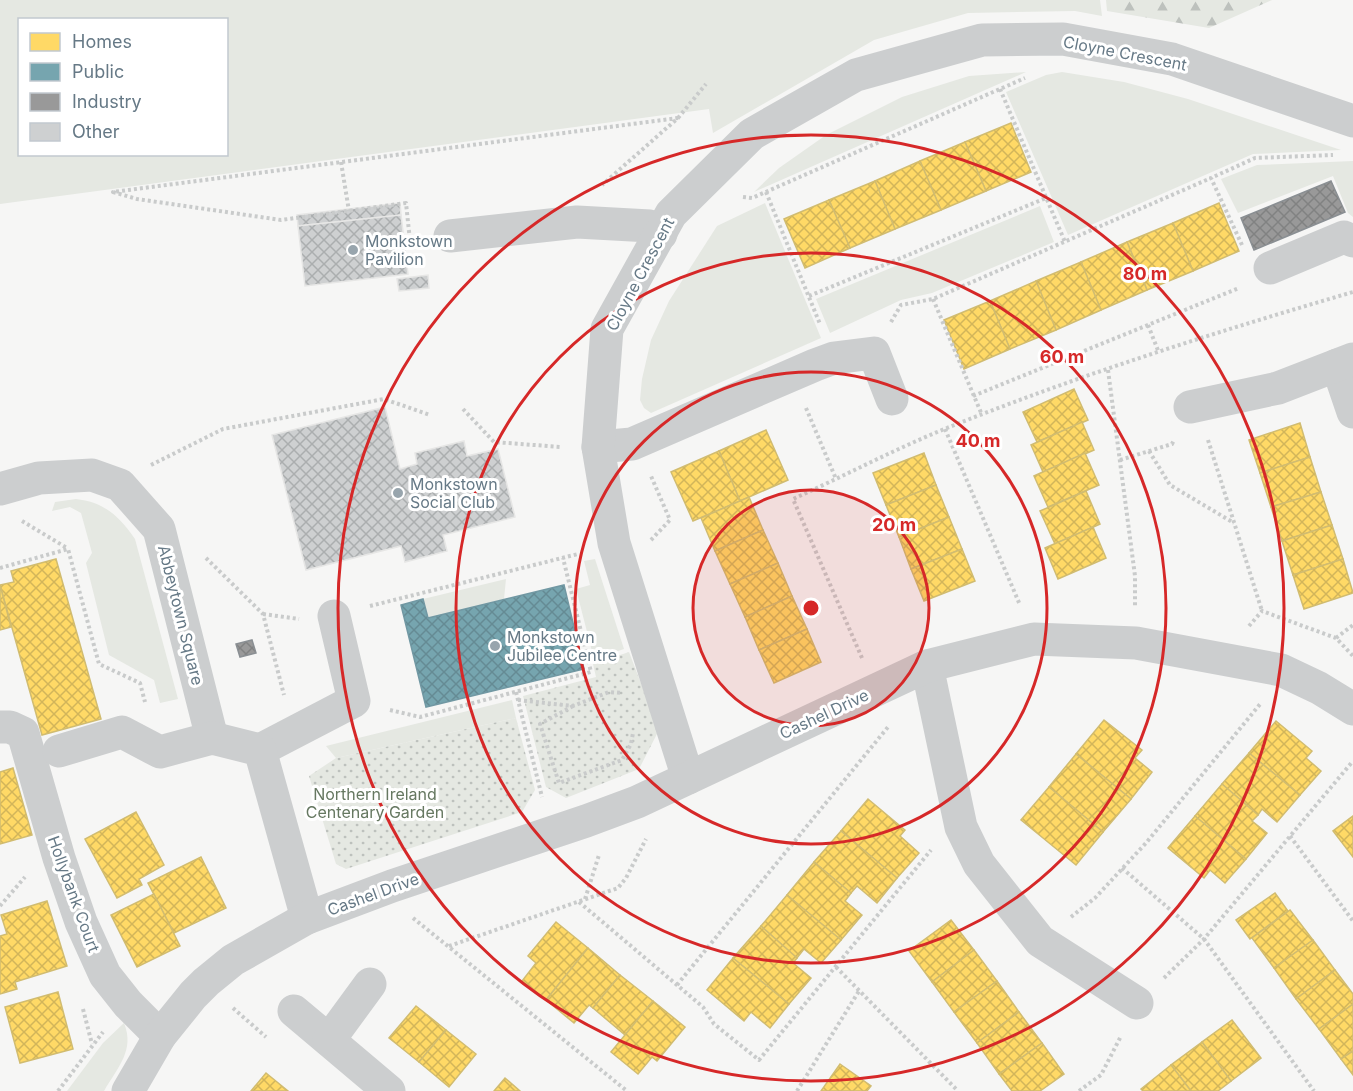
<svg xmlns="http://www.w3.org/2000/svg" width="1353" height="1091" font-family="Inter,sans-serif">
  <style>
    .green { fill: #e5e8e2; fill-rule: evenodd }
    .forest { fill: url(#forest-firs) }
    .garden { fill: url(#garden-dots) }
    .homes { fill: url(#homes-cross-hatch); stroke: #d1bc70; stroke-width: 1.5 }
    .public { fill: url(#public-cross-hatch); stroke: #7198a3; stroke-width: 1.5 }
    .industry { fill: url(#industry-cross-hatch); stroke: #8a8f93; stroke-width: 1.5 }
    .building { fill: url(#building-cross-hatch); stroke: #e6e6e5; stroke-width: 1.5 }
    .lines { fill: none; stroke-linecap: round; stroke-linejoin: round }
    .path { stroke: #c9cbcb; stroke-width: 4; stroke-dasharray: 3 3; stroke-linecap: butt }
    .minor { stroke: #cccecf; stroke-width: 33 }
    .ring { fill: none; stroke: #d62828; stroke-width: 3 }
    .poi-dot { fill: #98a5ad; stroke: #fff; stroke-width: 2 }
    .labels { text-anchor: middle; stroke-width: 6; stroke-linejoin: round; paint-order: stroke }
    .street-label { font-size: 16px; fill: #667986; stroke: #fff }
    .poi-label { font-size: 16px; fill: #667986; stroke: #fff; text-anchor: start }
    .park-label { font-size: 16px; fill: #667861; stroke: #fff }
    .centre { fill: #d62828; stroke: #fff; stroke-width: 3 }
    .ring-label { font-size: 18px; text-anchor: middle; font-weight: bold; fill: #d62828; stroke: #fff; stroke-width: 6; stroke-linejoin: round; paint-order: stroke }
  </style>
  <defs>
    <pattern id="forest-firs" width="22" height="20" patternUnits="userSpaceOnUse" patternTransform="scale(1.5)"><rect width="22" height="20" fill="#e5e8e2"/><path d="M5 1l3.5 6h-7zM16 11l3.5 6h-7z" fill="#bdc1bd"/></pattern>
    <pattern id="garden-dots" width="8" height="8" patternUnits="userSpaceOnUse" patternTransform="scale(1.5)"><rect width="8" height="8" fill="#e5e8e2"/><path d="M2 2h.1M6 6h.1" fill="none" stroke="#bdc1bd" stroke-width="1.8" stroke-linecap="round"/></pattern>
    <pattern id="homes-cross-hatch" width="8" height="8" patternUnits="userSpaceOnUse" patternTransform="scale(1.5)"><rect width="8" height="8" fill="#ffd966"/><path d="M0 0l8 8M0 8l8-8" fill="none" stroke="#d2b55a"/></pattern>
    <pattern id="public-cross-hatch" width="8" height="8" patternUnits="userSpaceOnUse" patternTransform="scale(1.5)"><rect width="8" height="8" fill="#76a5af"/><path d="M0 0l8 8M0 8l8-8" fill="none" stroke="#658b94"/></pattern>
    <pattern id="industry-cross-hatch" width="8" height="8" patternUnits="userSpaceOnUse" patternTransform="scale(1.5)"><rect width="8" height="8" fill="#999"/><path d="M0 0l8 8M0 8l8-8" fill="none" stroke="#818282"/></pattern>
    <pattern id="building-cross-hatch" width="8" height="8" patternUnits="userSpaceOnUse" patternTransform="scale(1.5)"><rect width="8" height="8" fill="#ced0d1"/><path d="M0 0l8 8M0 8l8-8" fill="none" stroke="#abaeaf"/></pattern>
  </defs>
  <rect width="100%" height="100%" fill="#f6f6f5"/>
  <g class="green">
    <path d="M0,0H1100L1102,16L1075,11L968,13L874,40L713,133L709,109L0,204ZM20,20H226V154H20Z"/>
    <polygon points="1026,72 754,192 779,168 826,135 902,97 969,76"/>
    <polygon points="1062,72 1124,82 1188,99 1341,150 1253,154 1068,235 1006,92 1046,75"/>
    <polygon points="1353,161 1353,217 1348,213 1333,176 1238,213 1221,179 1257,165"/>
    <polygon points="765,203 821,338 651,413 644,408 640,400 642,379 651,340 669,301 717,226"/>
    <polygon points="1040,206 1054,242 932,293 901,300 830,333 816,299"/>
    <path d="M76,499C104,502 119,516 135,539L178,699L160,703L154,680L109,655L86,563L92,553L81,513L70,507L52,511L55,502Z"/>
    <polygon points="595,559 624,649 594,659 576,589 590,585 584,561"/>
    <polygon points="506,579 504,599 428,618 423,599"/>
    <polygon points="512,700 516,718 336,758 326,746"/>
    <path d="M124,1023C135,1050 118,1067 104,1091H67L103,1043Z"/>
  </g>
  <polygon class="forest" points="1106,0 1272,0 1209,28 1107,11"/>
  <g class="garden">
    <polygon points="629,652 659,730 639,769 566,798 546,787 523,696 596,677 593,664"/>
    <polygon points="516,718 535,790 522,812 346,869 336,864 309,776 336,758"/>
  </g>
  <g class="homes">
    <polygon points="1011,123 1031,172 986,191 965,142"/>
    <polygon points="965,142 986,191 941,210 920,161"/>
    <polygon points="920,161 941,210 895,229 875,181"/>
    <polygon points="875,181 895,229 850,248 829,200"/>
    <polygon points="829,200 850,248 805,268 784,219"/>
    <polygon points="1219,203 1239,251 1193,271 1173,223"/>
    <polygon points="1173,223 1193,271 1147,290 1127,242"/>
    <polygon points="1127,242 1147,290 1101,310 1081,262"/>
    <polygon points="1081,262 1101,310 1056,330 1036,281"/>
    <polygon points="1036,281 1056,330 1010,349 990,301"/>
    <polygon points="990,301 1010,349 964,369 944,320"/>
    <polygon points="1074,389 1088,420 1037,442 1023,412"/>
    <polygon points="1082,422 1094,450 1043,472 1031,445"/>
    <polygon points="1300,423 1310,457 1260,473 1249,440"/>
    <polygon points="766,430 788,480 740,501 719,451"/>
    <polygon points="719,451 740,501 693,521 671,472"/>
    <polygon points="924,453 936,485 886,505 873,473"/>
    <polygon points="1085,453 1099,485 1048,507 1034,476"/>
    <polygon points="1310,457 1321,492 1271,507 1260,473"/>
    <polygon points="936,485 949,517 899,537 886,505"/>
    <polygon points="1086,491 1100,524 1055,544 1040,511"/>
    <polygon points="1321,492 1332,525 1282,541 1271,507"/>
    <polygon points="749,497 763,530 715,551 701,518"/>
    <polygon points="949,517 962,549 911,569 899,537"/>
    <polygon points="1332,525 1343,559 1293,575 1282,541"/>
    <polygon points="1093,527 1106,558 1058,579 1045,548"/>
    <polygon points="763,530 778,563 730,584 715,551"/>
    <polygon points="962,549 975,581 924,601 911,569"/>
    <polygon points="56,559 101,719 42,735 0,585 14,582 11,571"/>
    <polygon points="1343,559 1353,593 1304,609 1293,575"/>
    <polygon points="778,563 792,596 745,617 730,584"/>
    <polygon points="0,585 11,627 0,630"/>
    <polygon points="792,596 807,629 759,650 745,617"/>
    <polygon points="807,629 821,662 774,683 759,650"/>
    <polygon points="1104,720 1142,750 1135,758 1152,772 1131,799 1076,754"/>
    <polygon points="1276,721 1312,751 1306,758 1321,771 1300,795 1249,753"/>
    <polygon points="1249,753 1300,795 1277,822 1262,809 1258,815 1222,784"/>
    <polygon points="1076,754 1131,799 1103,832 1049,787"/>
    <polygon points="13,768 32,835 0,844 0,772"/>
    <polygon points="1222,784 1258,815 1252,821 1267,833 1246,859 1195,816"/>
    <polygon points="1049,787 1103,832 1076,865 1021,820"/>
    <polygon points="868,799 905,830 900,836 919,853 897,878 841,831"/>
    <polygon points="136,812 164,865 139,879 142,885 117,898 85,839"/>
    <polygon points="1195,816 1246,859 1225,883 1210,870 1204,878 1168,848"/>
    <polygon points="1353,816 1353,857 1333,831"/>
    <polygon points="841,831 897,878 877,903 857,886 851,893 814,862"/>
    <polygon points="201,857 226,908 174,933 148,883"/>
    <polygon points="814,862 851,893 845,901 862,915 841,940 787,895"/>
    <polygon points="1275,893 1288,911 1250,939 1236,920"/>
    <polygon points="154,894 180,946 137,967 111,915"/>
    <polygon points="787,895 841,940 821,963 804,949 797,958 761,926"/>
    <polygon points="47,901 67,966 15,982 17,989 0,994 0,936 7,934 1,915"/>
    <polygon points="1290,910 1313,940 1274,968 1252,938"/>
    <polygon points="951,920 974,950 932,982 909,951"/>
    <polygon points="556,922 588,948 546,1000 522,981 536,963 528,956"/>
    <polygon points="761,926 797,958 793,963 811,978 789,1004 733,958"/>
    <polygon points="1313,940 1335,970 1296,999 1274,968"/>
    <polygon points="588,948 620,975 593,1008 589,1005 574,1023 546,1000"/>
    <polygon points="974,950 997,981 954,1012 932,982"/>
    <polygon points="733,958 789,1004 770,1028 751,1012 744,1021 707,990"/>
    <polygon points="1335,970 1353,994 1353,1004 1319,1029 1296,999"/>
    <polygon points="620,975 653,1001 625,1035 593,1008"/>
    <polygon points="997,981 1019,1012 977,1043 954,1012"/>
    <polygon points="58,992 73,1049 20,1063 5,1007"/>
    <polygon points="653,1001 685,1027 657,1061 652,1057 638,1074 611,1052"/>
    <polygon points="1353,1004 1353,1051 1341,1059 1319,1029"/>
    <polygon points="416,1006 446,1030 419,1062 389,1038"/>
    <polygon points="1019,1012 1042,1043 999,1074 977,1043"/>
    <polygon points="1232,1020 1261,1058 1231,1081 1202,1042"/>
    <polygon points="446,1030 476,1054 449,1087 419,1062"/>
    <polygon points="1202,1042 1231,1081 1218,1091 1191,1091 1171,1065"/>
    <polygon points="1042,1043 1064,1074 1040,1091 1012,1091 999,1074"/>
    <polygon points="1353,1051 1353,1075 1341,1059"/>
    <polygon points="840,1064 871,1086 867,1091 821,1091"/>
    <polygon points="1171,1065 1191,1091 1143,1091 1141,1089"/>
    <polygon points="266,1073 288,1091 251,1091"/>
    <polygon points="505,1078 520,1091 494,1091"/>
  </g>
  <polygon class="public" points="564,585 584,669 426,707 401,605 423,599 428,618"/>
  <g class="industry">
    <polygon points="1331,181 1345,212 1254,250 1241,218"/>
    <polygon points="252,640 256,653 240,657 236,644"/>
  </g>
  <g class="building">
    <polygon points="400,203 401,215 298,226 297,215"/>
    <polygon points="401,215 408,274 305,286 298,226"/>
    <polygon points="428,275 429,288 399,291 397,279"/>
    <polygon points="385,407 400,469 417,464 415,453 464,441 467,456 498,449 515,517 443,535 447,551 405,562 401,546 306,570 272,435"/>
  </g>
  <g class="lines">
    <g class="path">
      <polyline points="1000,89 1065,242"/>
      <polyline points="678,118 706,84"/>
      <polyline points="341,162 349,211"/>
      <polyline points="766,192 820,324"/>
      <polyline points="743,197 752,198 1025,78"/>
      <polyline points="414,241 410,241 406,203 281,220 137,199 113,192 678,118 602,185"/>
      <polyline points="1242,245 1211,178 1255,158 1333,155"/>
      <polyline points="809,296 1046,198"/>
      <polyline points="933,299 982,415"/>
      <polyline points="891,322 901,305 933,299 1211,178"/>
      <polyline points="1148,325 1159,353"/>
      <polyline points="1108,370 1135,576 1135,606"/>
      <polyline points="973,396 1239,288"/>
      <polyline points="806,408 836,479"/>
      <polyline points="463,409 494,442 561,447"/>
      <polyline points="945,429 1020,605"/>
      <polyline points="1208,440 1262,611"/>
      <polyline points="1149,451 1170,485 1234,523"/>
      <polyline points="1120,460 1172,444 1174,440"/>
      <polyline points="151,465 223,429 384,399 430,415"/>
      <polyline points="22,521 67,548"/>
      <polyline points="651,540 670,520 651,476"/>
      <polyline points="206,558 263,614 284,695"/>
      <polyline points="0,568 68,549 99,664 140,683 145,702"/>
      <polyline points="370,606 578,554"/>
      <polyline points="263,614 299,619"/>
      <polyline points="1249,626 1262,611 1336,638 1353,656"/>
      <polyline points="1336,638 1353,625"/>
      <path d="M862,658L793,499C844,476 895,449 947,428C1079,375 1216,332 1353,292"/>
      <polyline points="516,692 542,797"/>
      <polyline points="518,700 573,706 609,692 622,693"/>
      <polyline points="573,706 540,724 559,783 622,760 631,744 633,733"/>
      <polyline points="390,710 420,717 591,672 563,558"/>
      <polyline points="1290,836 1353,921"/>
      <polyline points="1122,868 1204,939 1314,1091"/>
      <polyline points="585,899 599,855"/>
      <polyline points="579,902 703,1007 714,1024 759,1060 931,850"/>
      <polyline points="0,906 25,877"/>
      <polyline points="1071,917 1095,898 1146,843 1261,703"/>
      <polyline points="413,918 627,1091"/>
      <polyline points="449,946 618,888 626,878 646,839"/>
      <polyline points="836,967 958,1091"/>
      <polyline points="1164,978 1204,939 1353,761"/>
      <polyline points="677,985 888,727"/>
      <polyline points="233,1008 266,1037"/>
      <polyline points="83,1009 92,1044"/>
      <polyline points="58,1091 103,1032"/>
      <polyline points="797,1091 859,991"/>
      <polyline points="1079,1091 1101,1075 1121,1036"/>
    </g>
    <g class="minor">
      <polyline points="450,236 577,222 650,226 661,234"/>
      <polyline points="1270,268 1344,237 1353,241"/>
      <polyline points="1337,365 1353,412"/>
      <polyline points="1190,407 1278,388 1353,359"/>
      <polyline points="598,447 632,444 815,365 834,358 874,353 892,399"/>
      <polyline points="0,489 39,478 92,475 120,485 159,529 212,738"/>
      <polyline points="927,666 961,827 979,864 1040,941 1137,1003"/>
      <polyline points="0,727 10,727 23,733 59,858 81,922 105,975 128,1004 160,1036"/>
      <polyline points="260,750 354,701 334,616"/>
      <polyline points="59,751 122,732 160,752 212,738 260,750 307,918"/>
      <polyline points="688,778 614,543 598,447 607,329 671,214 752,134 856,75 982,40 1063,39 1172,59 1353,121"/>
      <polyline points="294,1011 389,1091"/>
      <polyline points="329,1040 370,984"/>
      <polyline points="128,1091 160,1036 193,995 206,982 233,960 307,918 392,886 586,821 637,802 927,666 1034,639 1136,643 1281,670 1319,688 1353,709"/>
    </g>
  </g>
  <circle cx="811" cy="608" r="118" fill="#d62828" fill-opacity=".12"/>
  <g class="ring">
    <circle cx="811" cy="608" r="118"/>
    <circle cx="811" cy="608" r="236"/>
    <circle cx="811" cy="608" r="355"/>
    <circle cx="811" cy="608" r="473"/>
  </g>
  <g class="poi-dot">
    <circle cx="353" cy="250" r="6"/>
    <circle cx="398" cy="493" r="6"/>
    <circle cx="495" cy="646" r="6"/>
  </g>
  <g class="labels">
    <g class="street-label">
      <text transform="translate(1125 53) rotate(11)" y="6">Cloyne Crescent</text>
      <text transform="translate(640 274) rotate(-62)" y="6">Cloyne Crescent</text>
      <text transform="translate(181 615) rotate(76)" y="6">Abbeytown Square</text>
      <text transform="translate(824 714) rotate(-25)" y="6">Cashel Drive</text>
      <text transform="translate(74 894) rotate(70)" y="6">Hollybank Court</text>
      <text transform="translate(373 894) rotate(-20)" y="6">Cashel Drive</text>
    </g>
    <g class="poi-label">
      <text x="365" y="247">Monkstown<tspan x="365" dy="18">Pavilion</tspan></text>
      <text x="410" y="490">Monkstown<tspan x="410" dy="18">Social Club</tspan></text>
      <text x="507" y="643">Monkstown<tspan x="507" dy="18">Jubilee Centre</tspan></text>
    </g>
    <g class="park-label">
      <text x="375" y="800">Northern Ireland<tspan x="375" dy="18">Centenary Garden</tspan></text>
    </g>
  </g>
  <circle cx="811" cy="608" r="9" class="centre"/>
  <g class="ring-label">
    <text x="1145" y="280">80 m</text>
    <text x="1062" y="363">60 m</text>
    <text x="978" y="447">40 m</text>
    <text x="894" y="531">20 m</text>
  </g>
  <rect x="18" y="18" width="210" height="138" fill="#ffffff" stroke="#c2c9cf" stroke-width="1.5"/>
  <rect x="30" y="33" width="30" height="18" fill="#ffd966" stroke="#c2c9cf" stroke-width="1.5"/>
  <text x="72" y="48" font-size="18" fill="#667986">Homes</text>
  <rect x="30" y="63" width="30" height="18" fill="#76a5af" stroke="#c2c9cf" stroke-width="1.5"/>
  <text x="72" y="78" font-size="18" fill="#667986">Public</text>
  <rect x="30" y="93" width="30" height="18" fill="#999999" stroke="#c2c9cf" stroke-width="1.5"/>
  <text x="72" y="108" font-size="18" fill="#667986">Industry</text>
  <rect x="30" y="123" width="30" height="18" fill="#ced0d1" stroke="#c2c9cf" stroke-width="1.5"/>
  <text x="72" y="138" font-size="18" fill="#667986">Other</text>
</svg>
